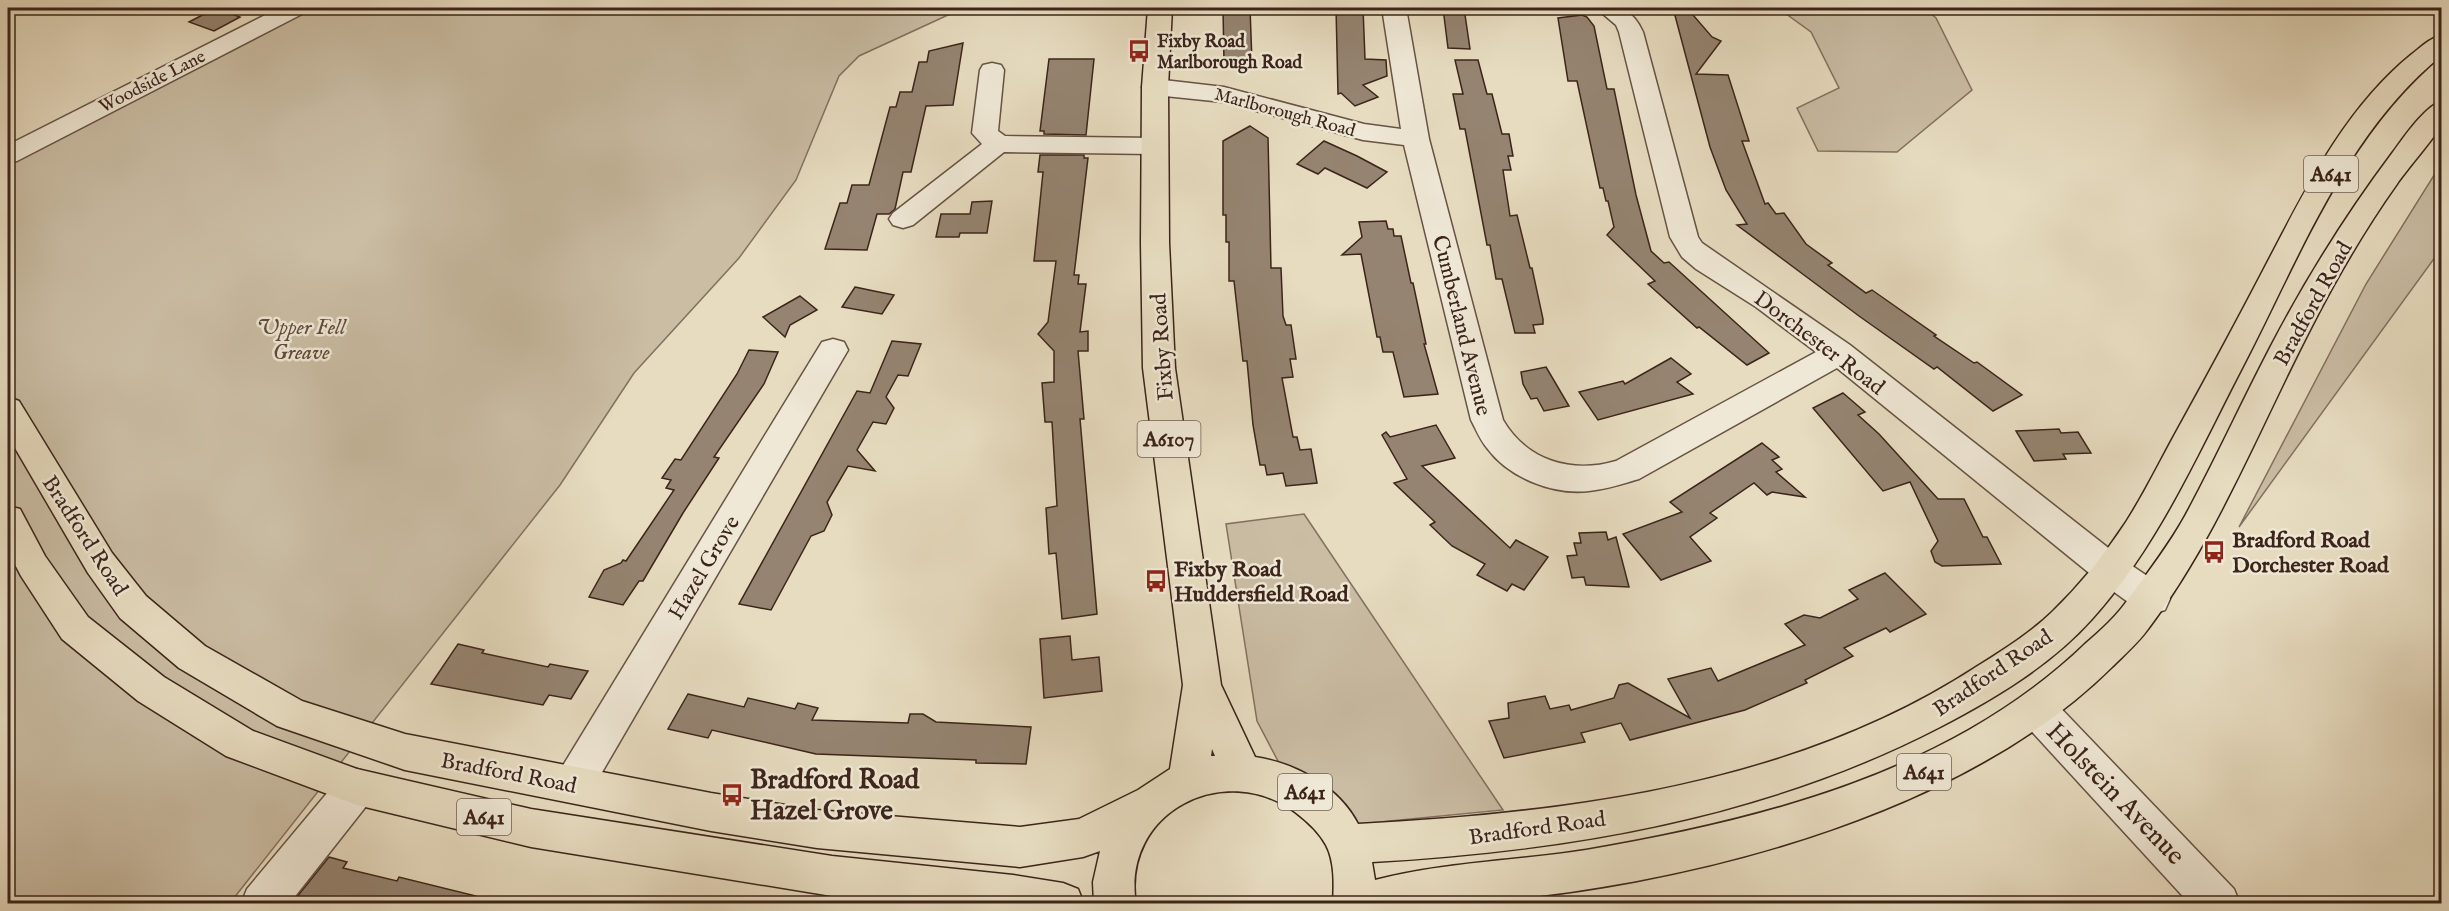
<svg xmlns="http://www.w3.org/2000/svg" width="2449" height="911" font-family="'IM FELL English',serif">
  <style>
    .green { fill: #cabda4; stroke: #837060; stroke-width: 1.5 }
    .building { fill: #958471; stroke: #3c241b; stroke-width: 1.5 }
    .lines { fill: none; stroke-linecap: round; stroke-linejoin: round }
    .minor-casing { stroke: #675244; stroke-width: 3 }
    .major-casing { stroke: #3c241b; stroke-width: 3 }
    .minor { fill: #efe8d6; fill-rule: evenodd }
    .major { fill: #e7dcc0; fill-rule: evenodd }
    .labels { text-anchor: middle; stroke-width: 5; stroke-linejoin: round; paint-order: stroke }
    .far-poi-label { font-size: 18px; font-weight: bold; fill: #3c241b; stroke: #efe8d6; text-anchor: start }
    .far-street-label { font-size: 18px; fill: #3c241b; stroke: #efe8d6 }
    .shield { fill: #efe8d6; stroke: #725f53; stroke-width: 1.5 }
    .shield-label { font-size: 21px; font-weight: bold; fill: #3c241b }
    .street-label { font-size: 22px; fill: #3c241b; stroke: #efe8d6 }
    .park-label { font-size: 22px; font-style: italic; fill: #604a3d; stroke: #efe8d6 }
    .poi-label { font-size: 22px; font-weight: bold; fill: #3c241b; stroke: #efe8d6; text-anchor: start }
    .near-poi-label { font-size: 27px; font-weight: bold; fill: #3c241b; stroke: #efe8d6; text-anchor: start }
    .near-street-label { font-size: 27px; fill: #3c241b; stroke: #efe8d6 }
  </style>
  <rect width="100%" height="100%" fill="#e7dcc0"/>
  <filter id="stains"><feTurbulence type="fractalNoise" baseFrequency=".00333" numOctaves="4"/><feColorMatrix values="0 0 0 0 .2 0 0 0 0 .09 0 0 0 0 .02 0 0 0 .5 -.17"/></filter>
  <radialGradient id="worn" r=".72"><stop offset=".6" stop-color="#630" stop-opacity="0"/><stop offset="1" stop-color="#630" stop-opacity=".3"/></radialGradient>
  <g class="green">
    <polygon points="309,8 982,8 948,15 859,56 839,76 796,180 739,258 634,373 560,485 230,903 8,904 8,157"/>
    <polygon points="1778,8 1924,8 1936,18 1972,90 1897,152 1818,151 1797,108 1839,88 1811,32"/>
    <polygon points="2441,164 2441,249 2239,527 2366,284"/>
    <polygon points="1304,514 1503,810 1359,824 1322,786 1279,763 1257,721 1226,524"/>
  </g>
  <g class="building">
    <polygon points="216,8 240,17 214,31 189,22"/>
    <polygon points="1223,8 1250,8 1252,62 1242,69 1224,63"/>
    <polygon points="1336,8 1363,8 1365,59 1386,60 1387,76 1363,85 1378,97 1355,106 1341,93 1338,94"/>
    <polygon points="1443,8 1464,8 1470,49 1448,48"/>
    <polygon points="1673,8 1687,8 1712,37 1721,41 1696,74 1728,75 1749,141 1742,141 1765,204 1768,203 1776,214 1784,213 1806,244 1832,263 1828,265 1866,293 1872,290 1936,335 1934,336 1974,363 1977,362 2022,395 1993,411 1937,367 1934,369 1859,316 1737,225 1747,224 1726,190 1710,147"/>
    <polygon points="1582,15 1587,17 1594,26 1607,89 1614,89 1636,195 1651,251 1664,263 1669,262 1769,353 1747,365 1699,327 1697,328 1648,284 1655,281 1607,235 1614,227 1608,201 1606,201 1603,188 1600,188 1577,81 1568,81 1558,18"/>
    <polygon points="963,43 953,105 926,106 911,172 903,172 895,209 889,214 877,214 867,250 825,249 840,203 847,203 852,185 869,185 890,107 896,107 900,92 912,92 919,62 927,62 929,51"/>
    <polygon points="1049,59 1094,59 1086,135 1044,134 1044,131 1040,131"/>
    <polygon points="1455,60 1478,60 1487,94 1492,94 1502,134 1509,134 1513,156 1508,156 1511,170 1503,170 1510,216 1517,215 1530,268 1532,268 1543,319 1543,324 1533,325 1535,333 1515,333 1502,279 1496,279 1490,245 1487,245 1465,129 1460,129 1453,94 1463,94"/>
    <polygon points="1250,126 1268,138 1271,268 1281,268 1283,316 1286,325 1291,325 1296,359 1290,359 1293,377 1282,378 1293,437 1297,437 1300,450 1311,449 1317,483 1286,486 1283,473 1267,475 1265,465 1260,465 1253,425 1247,361 1243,361 1234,281 1229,281 1229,242 1226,242 1226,215 1223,215 1223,141"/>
    <polygon points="1324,141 1357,156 1387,172 1367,188 1325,168 1318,174 1297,164"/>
    <polygon points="1040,155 1084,155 1084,158 1088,158 1074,275 1079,275 1078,284 1086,284 1080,332 1088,331 1088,351 1078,351 1084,419 1080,419 1097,614 1062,619 1056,553 1049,554 1046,508 1057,506 1052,422 1045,422 1042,383 1054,382 1054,351 1038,334 1048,322 1056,261 1034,261 1043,172 1038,172"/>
    <polygon points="992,201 987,233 960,233 959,237 936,237 941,214 970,214 972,202"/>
    <polygon points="1386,221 1388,229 1393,229 1394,236 1401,236 1411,283 1413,283 1426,344 1424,344 1438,394 1404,397 1393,352 1383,352 1380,337 1377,337 1361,254 1342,255 1362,237 1359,222"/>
    <polygon points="855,287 874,291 894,295 882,314 842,307"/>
    <polygon points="800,296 817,310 790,325 785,337 763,317"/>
    <polygon points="892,341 921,344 908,376 898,375 886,397 894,408 886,424 873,422 857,450 875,471 848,466 827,502 832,515 824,531 811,536 771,610 739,604 857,391 870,393"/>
    <polygon points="749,350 778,352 764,384 714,457 719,458 683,513 643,581 639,581 623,605 589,597 604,570 621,563 623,560 626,561 674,490 666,488 671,480 662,478 675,459 681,460 737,374"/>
    <polygon points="1671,358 1691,374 1677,382 1693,394 1598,420 1579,392 1623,381 1625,384"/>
    <polygon points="1546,367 1569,406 1544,411 1537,398 1531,399 1523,384 1521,372"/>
    <polygon points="1843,393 1865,412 1858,415 1879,434 1938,499 1964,499 1983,537 1987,537 2001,564 1942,566 1935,562 1931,551 1938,541 1910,482 1883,491 1813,408"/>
    <polygon points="1436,425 1455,458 1422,466 1510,548 1516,540 1548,557 1524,590 1512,584 1507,591 1477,575 1485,564 1452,546 1430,525 1435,522 1394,483 1407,479 1382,435 1386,432 1390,437"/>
    <polygon points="2059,429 2061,433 2078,432 2091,453 2063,454 2066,459 2034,461 2016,431"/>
    <polygon points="1762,443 1779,457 1772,460 1782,469 1776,472 1805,497 1772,492 1767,495 1754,483 1710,513 1717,518 1690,537 1711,561 1661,580 1623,534 1682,512 1670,502"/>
    <polygon points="1606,532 1608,540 1616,537 1629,587 1586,585 1584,577 1572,578 1567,556 1577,555 1574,543 1581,543 1579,533"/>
    <polygon points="1885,573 1926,614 1890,632 1886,628 1844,648 1853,656 1805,680 1807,683 1745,710 1630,740 1621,723 1581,733 1585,742 1504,758 1489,721 1509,718 1508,703 1545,696 1550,709 1569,705 1571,710 1614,698 1619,685 1628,683 1690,718 1668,679 1711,668 1718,681 1805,645 1785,624 1804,615 1820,618 1858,599 1849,590"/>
    <polygon points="1070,636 1072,660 1099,657 1102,691 1044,698 1040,639"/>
    <polygon points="458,644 484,650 482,653 548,667 550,664 588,671 571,699 549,695 543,705 431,684"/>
    <polygon points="688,694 744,707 748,698 795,709 798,703 818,708 812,720 908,723 910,714 923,714 936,722 1031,727 1026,764 976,763 976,760 816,754 712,730 708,738 668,729"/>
    <polygon points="329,857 347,862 343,868 397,881 399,877 476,896 475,903 292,903"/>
  </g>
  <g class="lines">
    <g class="minor-casing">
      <g id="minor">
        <polygon points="279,8 308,8 304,13 17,161 8,163 8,145"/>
        <path d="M1382,8H1406L1429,139L1503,420C1527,461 1572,474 1616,461L1816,352L1756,307L1696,269L1682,257L1670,237L1619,32L1616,25L1596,8C1620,5 1633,10 1643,32L1698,237L1702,243L1850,345L2125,561L2165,588L2170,599L2165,610L2152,614L2139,610L2099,581L1837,368L1639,479C1622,484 1607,489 1589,491C1553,495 1509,478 1487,448C1480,440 1476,429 1471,420L1404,145L1363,140L1223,102L1155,95L1146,92L1142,87L1146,82L1155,79L1224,87L1364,124L1401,129Z"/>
        <polygon points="992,63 1001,65 1004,70 998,131 1005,136 1155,138 1164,140 1168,146 1164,152 1155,154 1004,152 913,225 903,228 893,225 889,219 893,213 982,144 972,133 980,70 983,65"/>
        <polygon points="833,339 844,342 848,350 587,798 573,803 559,798 553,785 559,772 822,342"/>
        <polygon points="2037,693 2051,698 2234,889 2240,904 2190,904 2023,722 2018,710 2023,698"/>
        <polygon points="357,769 371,774 377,787 371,800 289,904 241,904 247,889 343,774"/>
      </g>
    </g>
    <g class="major-casing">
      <g id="major">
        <path d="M1148,8H1172L1168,87L1169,243L1175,368L1221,685L1255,757C1296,763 1339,787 1358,824C1569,813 1795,785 1976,667C2003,650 2029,634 2052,612C2080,585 2105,554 2126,522C2144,494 2159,463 2175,434C2207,376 2238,319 2268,261C2306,188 2346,107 2412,54C2421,47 2430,38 2442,35V55C2344,135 2298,261 2241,370C2197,455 2157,547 2092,619C2051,665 1994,699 1940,727C1764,818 1568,851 1372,862L1375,880C1445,862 1516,861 1586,850C1763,820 1952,772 2085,644C2101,630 2117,616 2129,598C2149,571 2169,545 2185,516C2216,459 2242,401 2272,344C2307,277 2348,212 2393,152C2404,137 2425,106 2442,101C2442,108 2443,118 2442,124C2440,131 2404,173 2397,184C2365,229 2337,277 2312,326C2259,428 2218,536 2148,629C2138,643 2124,655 2112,667C1959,819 1678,888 1468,903C1423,906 1377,904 1333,904C1334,885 1335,862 1326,845C1319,832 1307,821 1295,812C1224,760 1121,812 1136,904H1094L1093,882L1100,851L1083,857L1020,867L817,848L711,831L405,770L277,726L179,668L120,618L88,573L8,436V397L19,401L112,553L146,596L205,646L302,701L405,734L711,793L817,810L1020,827L1079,819L1138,790L1170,769L1183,685L1143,368L1141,243L1142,87ZM1212,749L1215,756H1211Z"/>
        <polygon points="8,506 20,509 45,556 88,617 164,677 253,731 357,769 531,809 832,856 1013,875 1063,883 1078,889 1084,904 901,904 832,896 531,847 357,805 226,756 138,701 62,639 21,576 8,551"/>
      </g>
    </g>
    <use href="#minor" class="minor"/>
    <use href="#major" class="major"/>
  </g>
  <defs>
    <g id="bus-bare" transform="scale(1.8)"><path d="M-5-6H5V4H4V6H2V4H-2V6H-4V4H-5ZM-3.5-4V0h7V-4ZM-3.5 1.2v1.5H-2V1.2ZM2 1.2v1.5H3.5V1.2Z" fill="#8f2418" stroke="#efe8d6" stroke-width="2.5" paint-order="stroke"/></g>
  </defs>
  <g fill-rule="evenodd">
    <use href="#bus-bare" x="1139" y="51"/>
    <use href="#bus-bare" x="2214" y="552"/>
    <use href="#bus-bare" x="1156" y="581"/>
    <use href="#bus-bare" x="732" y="795"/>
  </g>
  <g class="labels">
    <g class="far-poi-label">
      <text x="1157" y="47">Fixby Road<tspan x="1157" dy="21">Marlborough Road</tspan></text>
    </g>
    <g class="far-street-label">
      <text transform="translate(152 81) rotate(-27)" y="6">Woodside Lane</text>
      <text transform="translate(1285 112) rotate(15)" y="6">Marlborough Road</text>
    </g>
    <g class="shield">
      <rect x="2304" y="156" width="54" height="36" rx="4.5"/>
      <rect x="1137.5" y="421" width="63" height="36" rx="4.5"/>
      <rect x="1897" y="754" width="54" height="36" rx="4.5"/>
      <rect x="1278" y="774" width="54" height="36" rx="4.5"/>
      <rect x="457" y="799" width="54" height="36" rx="4.5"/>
    </g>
    <g class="shield-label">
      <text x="2331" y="181">A641</text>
      <text x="1169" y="446">A6107</text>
      <text x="1924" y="779">A641</text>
      <text x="1305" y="799">A641</text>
      <text x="484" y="824">A641</text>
    </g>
    <g class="street-label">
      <text transform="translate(2312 303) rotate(-61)" y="8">Bradford Road</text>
      <text transform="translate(1463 325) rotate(76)" y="8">Cumberland Avenue</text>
      <text transform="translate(1820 342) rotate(37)" y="8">Dorchester Road</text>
      <text transform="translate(1161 347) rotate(-94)" y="8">Fixby Road</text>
      <text transform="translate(86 535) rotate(57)" y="8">Bradford Road</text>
      <text transform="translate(703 567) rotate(-59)" y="8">Hazel Grove</text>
      <text transform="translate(1992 672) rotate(-34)" y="8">Bradford Road</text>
      <text transform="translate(509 772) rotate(11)" y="8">Bradford Road</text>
      <text transform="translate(1537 827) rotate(-8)" y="8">Bradford Road</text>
    </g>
    <g class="park-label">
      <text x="301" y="334">Upper Fell<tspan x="301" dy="25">Greave</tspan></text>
    </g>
    <g class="poi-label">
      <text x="2232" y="547">Bradford Road<tspan x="2232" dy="25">Dorchester Road</tspan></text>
      <text x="1174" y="576">Fixby Road<tspan x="1174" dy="25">Huddersfield Road</tspan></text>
    </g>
    <g class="near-poi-label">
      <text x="750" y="788">Bradford Road<tspan x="750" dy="31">Hazel Grove</tspan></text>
    </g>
    <g class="near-street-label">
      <text transform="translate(2116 793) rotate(46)" y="9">Holstein Avenue</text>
    </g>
  </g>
  <rect width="2449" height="911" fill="none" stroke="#e7dcc0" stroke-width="30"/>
  <rect x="9" y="9" width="2431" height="893" fill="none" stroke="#3c241b" stroke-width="3"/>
  <rect x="15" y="15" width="2419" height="881" fill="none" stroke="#3c241b" stroke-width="1.5"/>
  <rect width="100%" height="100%" filter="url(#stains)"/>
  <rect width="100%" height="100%" fill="url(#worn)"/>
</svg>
